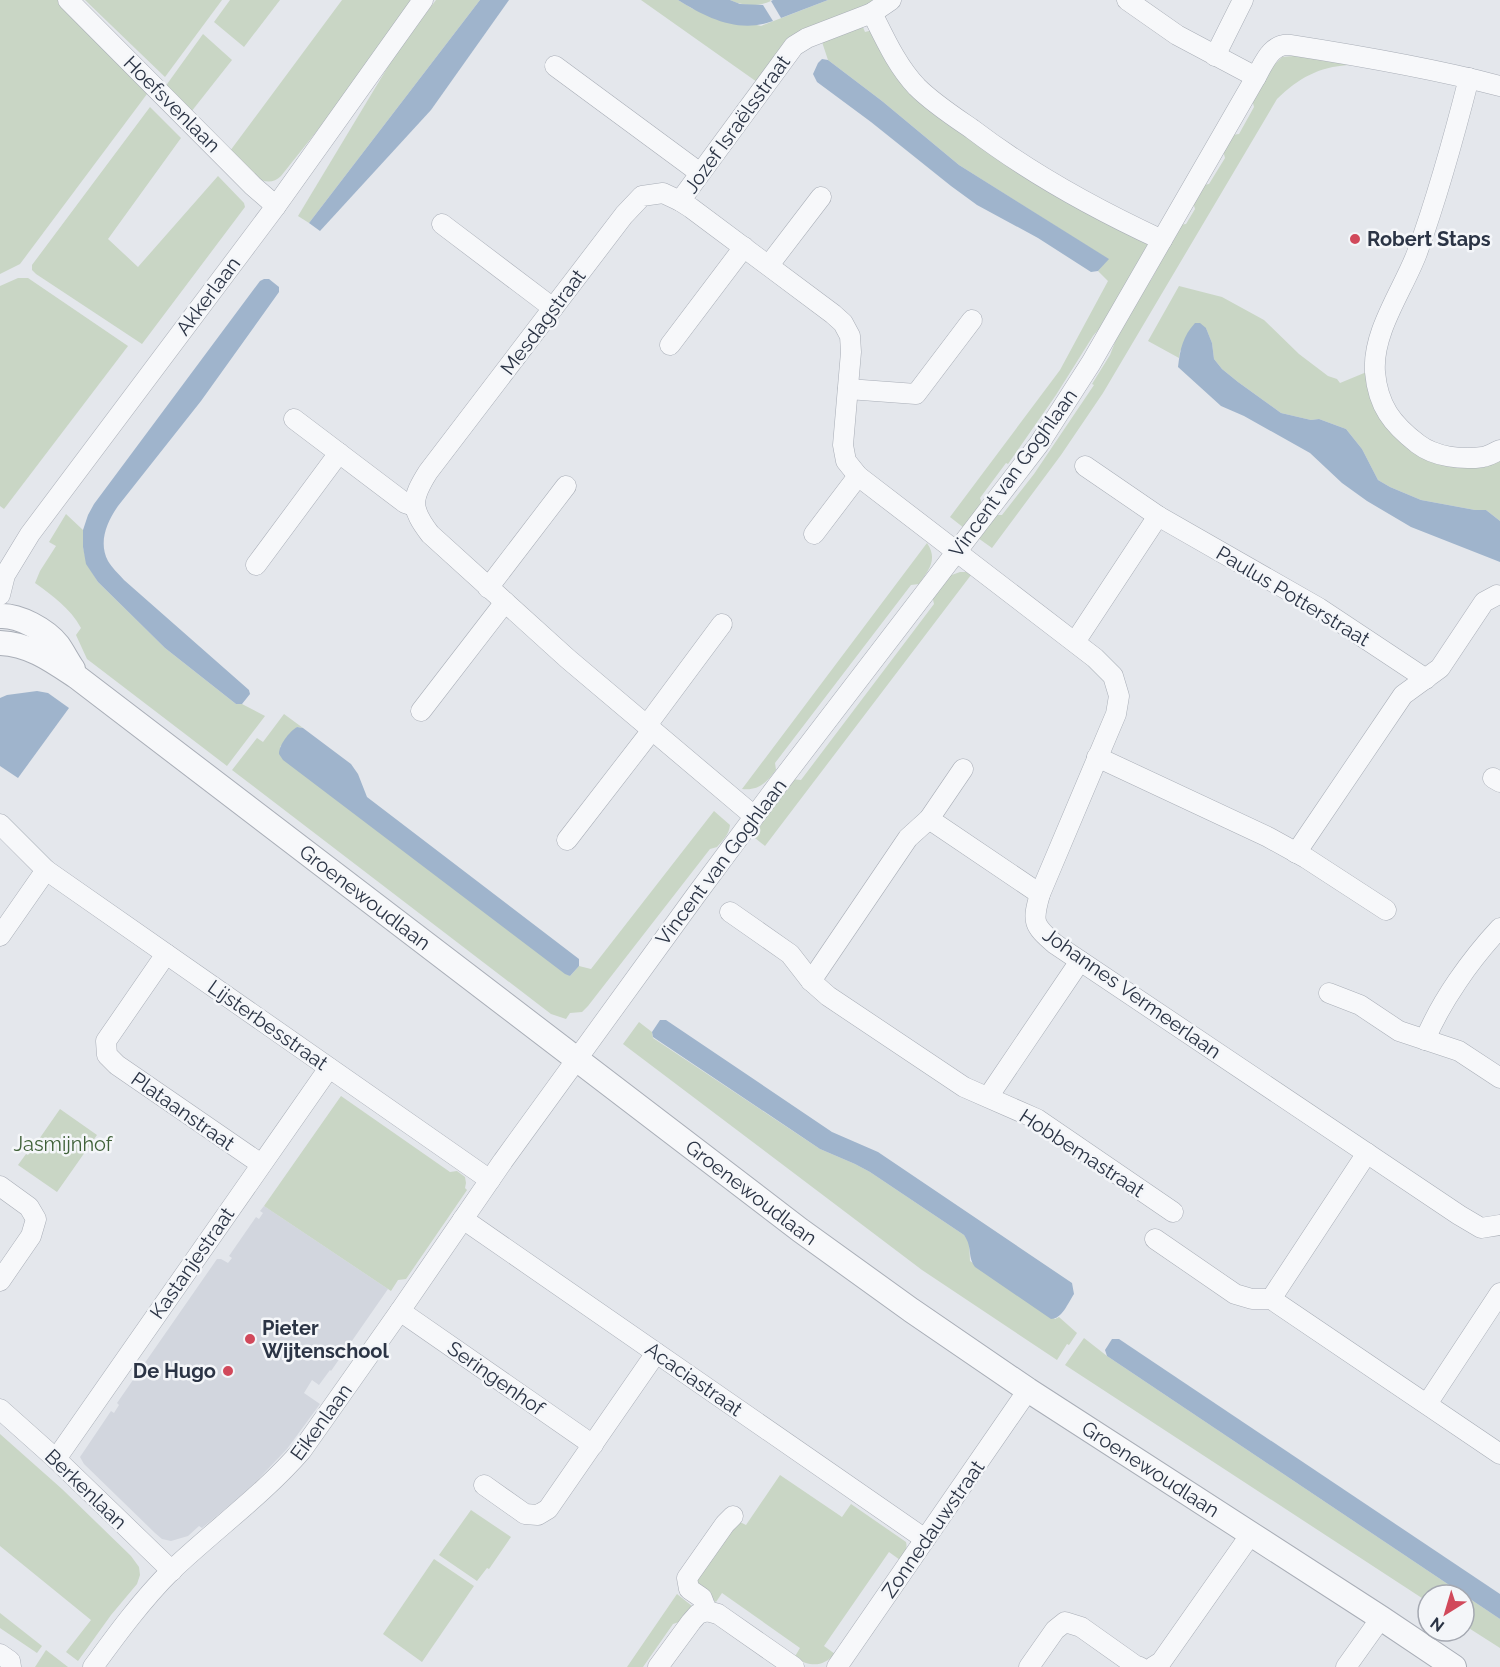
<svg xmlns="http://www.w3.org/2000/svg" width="1500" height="1667" font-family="Raleway,sans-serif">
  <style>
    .built { fill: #d2d6de }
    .green { fill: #c9d6c5 }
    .water { fill: #9fb4cc }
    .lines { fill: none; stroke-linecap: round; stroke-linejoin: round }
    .minor-casing { stroke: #a9aeb7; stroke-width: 21 }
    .tertiary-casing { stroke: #a9aeb7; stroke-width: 26 }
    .minor { stroke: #f7f8fa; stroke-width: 20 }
    .tertiary { stroke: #f7f8fa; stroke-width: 24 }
    .poi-dot { fill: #d1495b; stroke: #f4f6f9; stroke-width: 2 }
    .labels { text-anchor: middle; stroke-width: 5; stroke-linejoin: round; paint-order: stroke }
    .street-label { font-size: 20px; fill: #2b3445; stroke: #f4f6f9 }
    .poi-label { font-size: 20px; font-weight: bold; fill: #2b3445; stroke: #f4f6f9; text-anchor: start }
    .park-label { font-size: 20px; fill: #3f6138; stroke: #f4f6f9 }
  </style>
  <rect width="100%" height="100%" fill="#e4e7ec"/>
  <polygon class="built" points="264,1206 388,1289 331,1371 330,1370 319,1385 312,1380 304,1393 320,1404 287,1449 247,1491 202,1528 199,1526 188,1536 171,1541 162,1539 155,1533 84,1464 80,1457 111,1411 114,1413 119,1405 117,1403 217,1259 221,1259 228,1263 232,1258 229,1256 256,1217 259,1219 263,1213 260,1211"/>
  <g class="green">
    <polygon points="0,0 59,0 150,90 20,264 0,274"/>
    <polygon points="85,0 222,0 165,77"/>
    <polygon points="230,0 280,0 244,47 214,22"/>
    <path d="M342,0H418L344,97L281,176C263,194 242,164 230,151Z"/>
    <polygon points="436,0 480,0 309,223 298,216 398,50"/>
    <polygon points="641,0 678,0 693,9 761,26 828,0 876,0 787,39 757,82"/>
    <path d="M730,0H770L771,1C758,7 743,6 730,0Z"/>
    <polygon points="862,25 865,32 873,30 887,58 1149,243 1145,255 1139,260 1133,270 1132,278 1109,317 1093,336 1056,395 1008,464 1006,463 980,498 983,507 964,528 950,517 1060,370 1108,281 1098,271 1108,259 959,165 882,101 828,60 821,39"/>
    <polygon points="203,34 232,60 191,112 165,87"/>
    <path d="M1294,54L1349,63V65C1318,67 1299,78 1277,99L1103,393L1061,455L992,548L978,538L993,515H1002L1034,474L1094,385L1092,384L1110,355L1122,324L1144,287L1151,280L1156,271L1158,263L1179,225L1186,224L1195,209L1193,202L1203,185L1209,184L1225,158L1223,150L1232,135L1239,134L1254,107L1252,99L1273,64L1274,65L1282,57L1293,56Z"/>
    <polygon points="150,107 181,138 108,239 138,267 218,176 244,203 245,207 142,344 36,274 32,270 32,265"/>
    <polygon points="18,278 28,278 128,346 4,509 0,506 0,286"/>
    <polygon points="1179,286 1222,297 1264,320 1299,354 1328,376 1337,379 1340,383 1369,371 1411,447 1500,458 1500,521 1486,510 1475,510 1421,500 1390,487 1378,480 1362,449 1346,429 1319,419 1311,420 1281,413 1238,382 1222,369 1214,359 1212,343 1206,328 1180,351 1179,358 1148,341"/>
    <path d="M66,514L83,530V547L87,564L98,582L165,648L236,704H242L265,716L227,766L87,659L76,635L81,628C70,608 53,596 35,583L40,571L56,546L49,542Z"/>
    <path d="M927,543C938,559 929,570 919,584L911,585L775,763L776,770C767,782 759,791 742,789Z"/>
    <polygon points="960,572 966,572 971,575 765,846 750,834 791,779 801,780 934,604 932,595 949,576"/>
    <path d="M284,714L303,728L297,727L280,747L570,976L579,966L591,969L714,811L730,825C729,835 723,840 717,847L710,849L588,1006L582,1012L570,1013L566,1019L551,1014L232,770L257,738L263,742Z"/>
    <polygon points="639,1022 652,1032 653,1038 820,1149 855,1164 870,1172 964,1235 969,1242 970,1261 1055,1319 1059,1317 1077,1333 1069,1345 1067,1344 1057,1360 922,1270 623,1044"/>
    <polygon points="341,1096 450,1172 457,1171 465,1177 466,1183 465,1188 467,1190 406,1279 398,1280 391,1291 264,1206"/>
    <polygon points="60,1109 97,1135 57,1192 18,1165 26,1154 28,1155"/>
    <polygon points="1084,1338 1107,1356 1500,1619 1500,1648 1464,1625 1464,1595 1428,1595 1428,1602 1065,1365"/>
    <polygon points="0,1434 62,1489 131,1556 139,1567 140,1575 137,1584 111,1615 78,1661 66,1652 91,1620 0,1546"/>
    <path d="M780,1475L842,1517L851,1504L906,1542C908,1550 904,1554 900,1560L889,1552L824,1646L835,1654C822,1667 812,1667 794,1658L800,1648L722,1593L716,1602L692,1586L728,1526L740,1522L746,1525Z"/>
    <polygon points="471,1510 511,1537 489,1569 487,1568 477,1581 439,1555"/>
    <polygon points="434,1559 474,1586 422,1662 383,1634"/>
    <polygon points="677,1594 692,1606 682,1621 673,1624 643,1667 627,1667"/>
    <polygon points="0,1613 42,1646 37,1653 0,1628"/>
    <polygon points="46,1650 68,1667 35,1667"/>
  </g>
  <g class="water">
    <polygon points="480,0 509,0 431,110 320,231 309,223"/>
    <path d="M678,0H730L740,4L763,5L773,21C739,34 707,18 678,0Z"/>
    <polygon points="773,0 828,0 781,18 771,1"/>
    <polygon points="822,59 828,60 882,101 959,165 1109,259 1098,271 1091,272 1038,238 977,205 951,186 871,122 817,82 813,74 818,63"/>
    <path d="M264,279H269L279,287V292L201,401L118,506C107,522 98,542 108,561C112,568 119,574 124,580L249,690L250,694L242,704H236L165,648L98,582L86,564L83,547V530L88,515L94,504L260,281Z"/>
    <path d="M1195,323H1200L1206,328L1212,343L1214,359L1222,369L1238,382L1281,413L1311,420L1319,419L1346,429L1362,449L1378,480L1390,487L1421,500L1475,510H1486L1500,521V562L1411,527L1367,501L1342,483L1310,453L1244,416L1221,406L1178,367C1180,349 1183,336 1195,323Z"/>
    <polygon points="37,691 48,693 69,708 18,778 0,766 0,698 7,695"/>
    <path d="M297,727L303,728L351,764L358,774L367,797L579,959V966L570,976L565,974L283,760L279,754C279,745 289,732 297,727Z"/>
    <path d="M660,1020H666L832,1132L878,1152L1072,1283L1074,1294C1068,1303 1062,1319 1051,1319L975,1267C967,1256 973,1248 964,1235L870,1172L855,1164L820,1149L653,1037L652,1032Z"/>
    <polygon points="1112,1339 1119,1339 1500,1594 1500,1619 1107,1356 1105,1350"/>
  </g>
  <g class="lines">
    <g class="minor-casing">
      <g id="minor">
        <polyline points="68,0 253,186 276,206"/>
        <polyline points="1127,0 1177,35 1256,77"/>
        <path d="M872,13C885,39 897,66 917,87C933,103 953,116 972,129C1031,174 1095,209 1162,240"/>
        <polyline points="1215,56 1243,0"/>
        <polyline points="555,66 700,173"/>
        <path d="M1469,78C1454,137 1438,195 1417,253C1403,290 1372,332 1375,372C1378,406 1392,424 1418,444C1435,457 1462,460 1483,457C1489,456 1495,452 1500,450"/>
        <polyline points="680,201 794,46 807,38 872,13 891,0"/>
        <polyline points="442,224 553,308"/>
        <polyline points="769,265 821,197"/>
        <polyline points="670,345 744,247"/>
        <polyline points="848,389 916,394 972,320"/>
        <polyline points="294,419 405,503 414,506"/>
        <polyline points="1085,466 1158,516 1319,608 1426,679"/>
        <polyline points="814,534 858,476"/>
        <polyline points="256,565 339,453"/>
        <polyline points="488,588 566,486"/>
        <polyline points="0,595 5,575 30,534 276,206 423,0"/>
        <polyline points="1075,642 1158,516"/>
        <polyline points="421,711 505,602"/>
        <polyline points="647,725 722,624"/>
        <polyline points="1097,757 1268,837 1306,858 1386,910"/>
        <polyline points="1493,778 1500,782"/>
        <path d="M754,816L568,659L430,534C410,508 411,499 428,472L624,215L642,196L663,193L680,201L691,208L833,314L843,323L850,336L851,352L843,445L846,461L858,476L1095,658L1113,676L1119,696L1116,714L1040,894C1032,922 1033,925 1055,944L1459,1215L1481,1228L1500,1225"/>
        <polyline points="929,819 1040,894"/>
        <polyline points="0,824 46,870 490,1180"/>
        <polyline points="567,840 652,730"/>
        <polyline points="1296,853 1403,695 1440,668 1484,602 1497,595"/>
        <polyline points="730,912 790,954 811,981 828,996 964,1087 1037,1119 1173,1212"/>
        <polyline points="0,936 46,870"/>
        <polyline points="166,954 106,1041 107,1055 117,1065 261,1164"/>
        <polyline points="811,981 908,838 929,819 963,769"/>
        <polyline points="1329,993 1360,1005 1399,1031 1459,1051 1500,1078"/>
        <path d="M1425,1040C1441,1001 1471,959 1500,928"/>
        <polyline points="988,1097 1080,961"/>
        <polyline points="0,1186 29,1207 36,1219 31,1236 0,1281"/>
        <polyline points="463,1219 925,1539"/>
        <polyline points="1155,1239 1235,1294 1252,1299 1271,1299 1500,1454"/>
        <polyline points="1271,1299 1367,1153"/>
        <polyline points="400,1311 593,1445"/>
        <polyline points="1427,1404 1500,1293"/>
        <polyline points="0,1409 56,1459 172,1571"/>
        <polyline points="56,1459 329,1068"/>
        <polyline points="484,1485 525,1514 538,1515 548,1509 656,1353"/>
        <polyline points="707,1611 718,1614 794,1667"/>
        <polyline points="0,1654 10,1661 11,1667"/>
        <path d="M93,1667C117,1634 142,1600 171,1571C214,1530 263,1495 302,1450L400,1311L503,1161L696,895L777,786L1039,444L1091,363L1256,77C1264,63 1271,43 1290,45C1361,56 1431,68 1500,86"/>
        <polyline points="658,1667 691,1622 698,1614 707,1611 702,1598 689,1589 687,1578 725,1524 733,1516"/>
        <polyline points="837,1667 1028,1390"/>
        <polyline points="1029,1667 1055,1630 1065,1622 1081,1627 1136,1666 1140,1667"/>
        <polyline points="1153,1667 1161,1662 1251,1534"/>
        <polyline points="1346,1667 1381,1618"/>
      </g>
    </g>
    <g class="tertiary-casing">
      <g id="tertiary">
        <path d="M0,616C19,615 46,630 58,645C63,652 68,662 73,669"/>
        <path id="s1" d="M0,643C30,644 53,661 77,677L800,1230L911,1310L1028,1390L1381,1618L1454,1667"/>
      </g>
    </g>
    <use href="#minor" class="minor"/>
    <use href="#tertiary" class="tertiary"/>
  </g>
  <g class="poi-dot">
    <circle cx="1355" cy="239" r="6"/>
    <circle cx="250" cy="1339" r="6"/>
    <circle cx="228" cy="1371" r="6"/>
  </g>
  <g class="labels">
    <g class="street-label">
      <text transform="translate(172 104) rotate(45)" y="7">Hoefsvenlaan</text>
      <text transform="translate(737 124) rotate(-54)" y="7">Jozef Israëlsstraat</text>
      <text transform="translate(208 296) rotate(-53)" y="7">Akkerlaan</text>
      <text transform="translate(543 322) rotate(-53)" y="7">Mesdagstraat</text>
      <text transform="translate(1013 473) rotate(-54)" y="7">Vincent van Goghlaan</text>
      <text transform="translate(1293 596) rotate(31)" y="7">Paulus Potterstraat</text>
      <text transform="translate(721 862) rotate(-53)" y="7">Vincent van Goghlaan</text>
      <text dy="7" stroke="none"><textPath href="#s1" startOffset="448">Groenewoudlaan</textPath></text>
      <text transform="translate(1132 993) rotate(35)" y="7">Johannes Vermeerlaan</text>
      <text transform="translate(268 1025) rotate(35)" y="7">Lijsterbesstraat</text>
      <text transform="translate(183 1111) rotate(35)" y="7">Plataanstraat</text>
      <text transform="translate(1082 1153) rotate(33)" y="7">Hobbemastraat</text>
      <text dy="7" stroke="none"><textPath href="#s1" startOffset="934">Groenewoudlaan</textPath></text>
      <text transform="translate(192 1263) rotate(-55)" y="7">Kastanjestraat</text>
      <text transform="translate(496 1378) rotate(35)" y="7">Seringenhof</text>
      <text transform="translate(694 1379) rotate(35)" y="7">Acaciastraat</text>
      <text transform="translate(321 1422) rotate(-54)" y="7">Eikenlaan</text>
      <text dy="7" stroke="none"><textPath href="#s1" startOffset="1420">Groenewoudlaan</textPath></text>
      <text transform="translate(86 1489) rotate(44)" y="7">Berkenlaan</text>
      <text transform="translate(933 1529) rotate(-55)" y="7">Zonnedauwstraat</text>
    </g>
    <g class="poi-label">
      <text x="1367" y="246">Robert Staps</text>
      <text x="262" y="1335">Pieter<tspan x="262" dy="23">Wijtenschool</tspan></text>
      <text x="216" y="1378" text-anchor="end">De Hugo</text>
    </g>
    <g class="park-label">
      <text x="63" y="1151">Jasmijnhof</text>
    </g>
  </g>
  <g transform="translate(1446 1613) rotate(217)"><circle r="28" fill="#f4f6f9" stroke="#a4a8b1" stroke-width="1.5"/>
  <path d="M0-4.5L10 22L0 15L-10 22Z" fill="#d1495b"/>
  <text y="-9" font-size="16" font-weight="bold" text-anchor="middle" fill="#2b3445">N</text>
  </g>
</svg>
